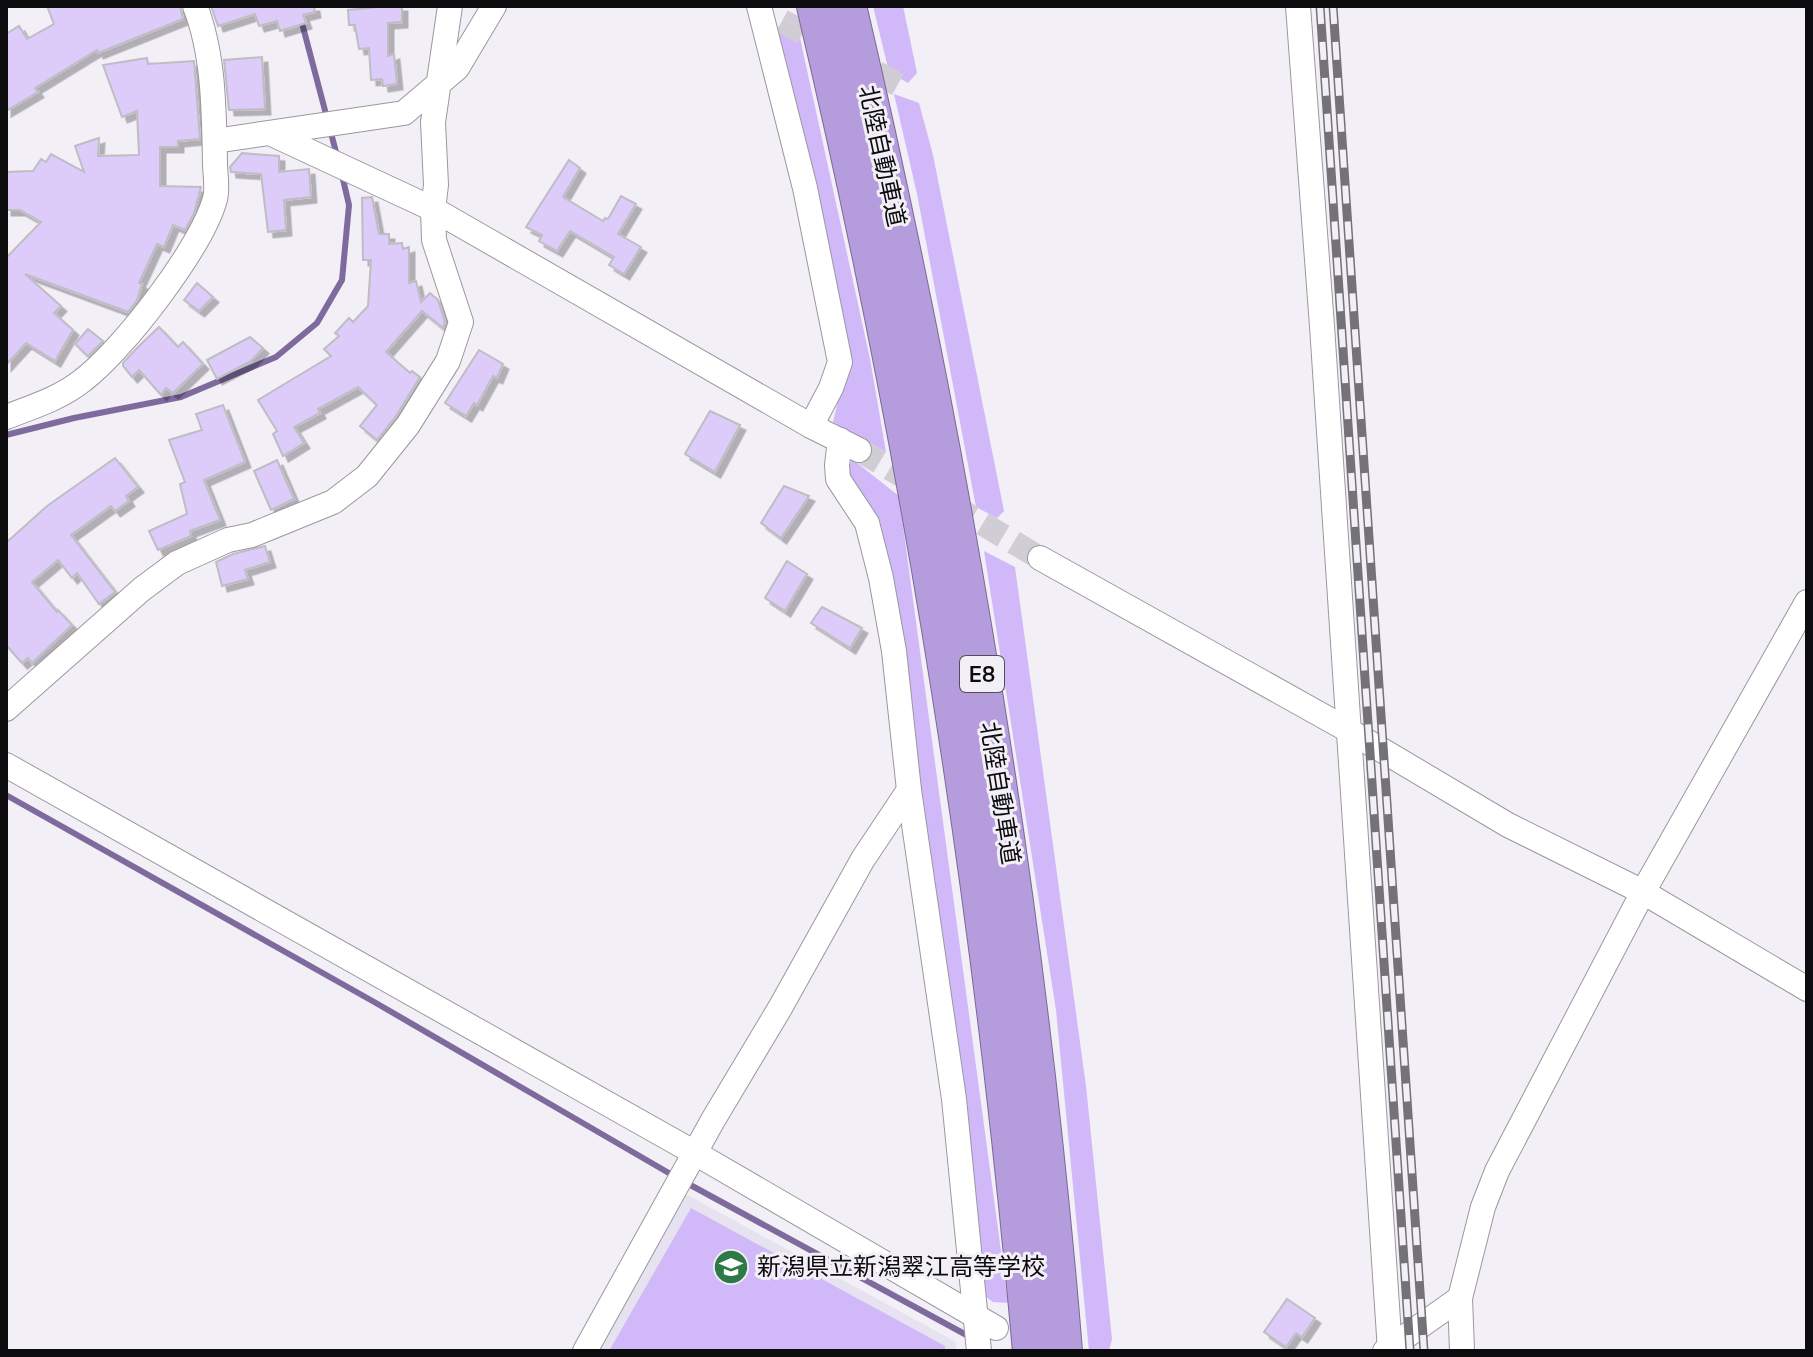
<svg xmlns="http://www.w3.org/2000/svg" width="1813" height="1357" font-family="'Nunito Sans','Noto Sans JP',sans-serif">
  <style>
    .built { fill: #e7e2f0 }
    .green { fill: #d1b8f9 }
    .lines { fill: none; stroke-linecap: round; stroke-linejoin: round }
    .stream { stroke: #7f6a9e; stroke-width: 6 }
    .building { fill: #ddccfa; stroke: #bfbdc4; stroke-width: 2; filter: url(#shadow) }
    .minor-tunnel { stroke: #d0cdd4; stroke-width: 24; stroke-dasharray: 24 12; stroke-linecap: butt }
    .minor-casing { stroke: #9a989f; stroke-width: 26 }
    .highway-casing { stroke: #7a6994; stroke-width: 38 }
    .minor { stroke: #fff; stroke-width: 24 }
    .highway { stroke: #b59cdc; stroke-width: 36 }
    .rail-casing { stroke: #747277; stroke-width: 9 }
    .rail { stroke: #f2eff7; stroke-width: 6; stroke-dasharray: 18; stroke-linecap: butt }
    .labels { text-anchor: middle; stroke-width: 6; stroke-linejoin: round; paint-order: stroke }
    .shield { fill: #f2eff7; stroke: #514f54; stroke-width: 2 }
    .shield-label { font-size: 22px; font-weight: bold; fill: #0c0b0e }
    .street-label { font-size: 24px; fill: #0c0b0e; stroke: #f2eff7 }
    .poi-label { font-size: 24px; fill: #0c0b0e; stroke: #f2eff7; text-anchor: start }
  </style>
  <defs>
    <filter id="shadow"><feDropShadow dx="5.5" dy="5.5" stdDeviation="0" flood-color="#0004"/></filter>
  </defs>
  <rect width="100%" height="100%" fill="#f2eff7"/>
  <polygon class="built" points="684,1193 956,1342 956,1351 595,1351"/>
  <g class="green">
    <polygon points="873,6 903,6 917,73 908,83 889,72"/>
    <polygon points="770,23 800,38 870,359 886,452 833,422 840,393"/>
    <polygon points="894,94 919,103 933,155 1004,511 997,518 976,507 917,194"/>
    <polygon points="852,459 899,496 1008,1303 993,1302 981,1293 919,796 852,486 849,468"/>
    <polygon points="984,551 1015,567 1086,1086 1112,1339 1109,1351 1089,1351 1056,1010"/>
    <polygon points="691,1208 945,1346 945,1351 609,1351"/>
  </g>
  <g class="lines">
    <g class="stream">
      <polyline points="295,6 303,27 327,118"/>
      <polyline points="330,129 337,156"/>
      <polyline points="6,435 74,418 181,397 276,357 317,323 342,280 349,205 342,175"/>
      <polyline points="6,795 376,1003 674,1176"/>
      <polyline points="683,1181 972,1338"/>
    </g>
  </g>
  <g class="building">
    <polygon points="47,6 180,6 183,19 98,53 97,50 35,88 38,92 6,111 6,34 19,26 27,39 54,24"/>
    <polygon points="211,6 314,6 315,12 303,15 306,23 280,31 277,21 259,26 255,14 218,26"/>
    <polygon points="389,6 402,6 402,22 388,23 388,56 394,54 397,84 383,86 382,79 371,80 369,48 359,49 355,25 349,25 348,10"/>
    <polygon points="262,57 265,109 229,110 224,60"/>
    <polygon points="147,58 148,64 194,61 200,139 178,141 178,147 160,147 160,186 201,187 194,213 185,230 173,225 164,247 157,244 139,283 142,284 137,300 128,312 25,274 61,306 54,313 73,330 55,361 26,343 6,365 6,258 41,222 20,210 6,210 6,172 33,171 41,159 46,162 51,154 84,172 75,146 99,138 98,156 139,155 137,111 122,117 103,65"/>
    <polygon points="242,153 279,156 279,172 309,169 311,197 284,200 286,230 268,232 261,174 231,172 230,167"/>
    <polygon points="569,160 580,168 563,197 603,221 605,218 608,219 621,196 636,204 618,234 641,247 624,274 609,265 614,257 570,231 557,251 539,241 542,235 526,227"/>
    <polygon points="372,197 379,234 389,234 389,244 402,243 403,249 409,247 409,283 416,281 421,302 430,293 438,300 445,322 443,328 422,311 386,352 410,373 412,371 420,377 396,416 377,440 360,426 377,405 358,387 318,409 320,413 294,427 304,443 283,456 273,434 277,431 258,400 331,356 324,349 339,336 335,333 349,318 353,322 368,306 371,260 363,260 362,198"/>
    <polygon points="197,283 213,297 199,311 184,300"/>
    <polygon points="159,327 178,347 183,342 203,364 173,393 166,388 161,395 139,370 132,377 123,366 123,363 137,348"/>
    <polygon points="88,329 103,341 88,356 75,344"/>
    <polygon points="250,337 263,348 251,361 217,379 207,360"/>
    <polygon points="479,350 503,364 497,378 493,376 477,405 474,403 466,416 445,403"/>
    <polygon points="223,405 245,462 204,480 220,520 190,531 191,536 158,550 149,531 187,514 180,484 185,482 169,440 202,430 196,414"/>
    <polygon points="710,411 740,425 715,472 685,454"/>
    <polygon points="115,458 138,487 126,496 129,501 115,511 111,506 71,535 115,592 99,604 77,573 72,578 58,560 32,582 57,612 58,610 72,625 32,663 28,658 22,663 6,645 6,543 47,506"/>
    <polygon points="277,460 294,499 271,510 254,471"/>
    <polygon points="784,486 809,496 781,538 761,523"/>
    <polygon points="265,546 270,562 245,570 248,579 222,586 216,562 233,554"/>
    <polygon points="787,561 807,574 785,611 765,598"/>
    <polygon points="822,607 862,628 850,648 811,623"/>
    <polygon points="1287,1299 1315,1318 1302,1337 1296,1333 1286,1347 1264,1332"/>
  </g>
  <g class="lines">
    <g class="minor-tunnel">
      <polyline points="782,21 908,90"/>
      <polyline points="859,450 1040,558"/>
    </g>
    <g class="minor-casing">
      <g id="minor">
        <polyline points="759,6 805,188 840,362 831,388 811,426"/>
        <polyline points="1298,6 1322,326 1390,1351"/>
        <polyline points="272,134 433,209 811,426 859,450"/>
        <polyline points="215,141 404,113 457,68 494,6"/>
        <path d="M6,417C32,407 61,398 83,380C123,350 202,247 215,199C218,188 215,174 215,163C214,111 214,54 195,6"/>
        <polyline points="840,440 837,465 838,479 867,523 881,578 894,651 909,790 954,1099 979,1351"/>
        <polyline points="1040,558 1348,730 1508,825 1643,892 1807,989"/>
        <polyline points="6,709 142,589 177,563 228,540 252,535 333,502 367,476 408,425 448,361 461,322 434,240 433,209 436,185 433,122 450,6"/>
        <polyline points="6,765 695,1153 996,1328"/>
        <polyline points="585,1351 713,1120 780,1008 863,859 909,790"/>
        <polyline points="1385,1351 1460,1298"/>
        <polyline points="1462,1351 1460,1298 1483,1207 1497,1171 1643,892 1807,602"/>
      </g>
    </g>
    <g class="highway-casing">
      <g id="highway">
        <path d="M815,6C920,448 991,898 1031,1351"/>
        <path d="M848,6C952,449 1027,898 1064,1351"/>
      </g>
    </g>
    <use href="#minor" class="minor"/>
    <use href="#highway" class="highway"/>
    <g class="rail-casing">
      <g id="rail">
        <polyline points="1320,6 1410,1351"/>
        <polyline points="1333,6 1424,1351"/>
      </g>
    </g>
    <use href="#rail" class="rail"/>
  </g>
  <defs>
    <g id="school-disc" transform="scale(1.8)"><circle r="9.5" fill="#2d7947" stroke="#f2eff7"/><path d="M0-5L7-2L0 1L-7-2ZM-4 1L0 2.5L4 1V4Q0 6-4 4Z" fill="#fff"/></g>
  </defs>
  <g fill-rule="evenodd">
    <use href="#school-disc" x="731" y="1267"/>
  </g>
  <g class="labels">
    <rect class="shield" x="960" y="656" width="44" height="36" rx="6"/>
    <g class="shield-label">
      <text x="982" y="682">E8</text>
    </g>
    <g class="street-label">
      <text transform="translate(882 156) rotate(78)" y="8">北陸自動車道</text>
      <text transform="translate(1000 793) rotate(81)" y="8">北陸自動車道</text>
    </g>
    <g class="poi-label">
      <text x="757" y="1275">新潟県立新潟翠江高等学校</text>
    </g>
  </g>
  <rect width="1813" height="1357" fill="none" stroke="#0c0b0e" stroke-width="16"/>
</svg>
